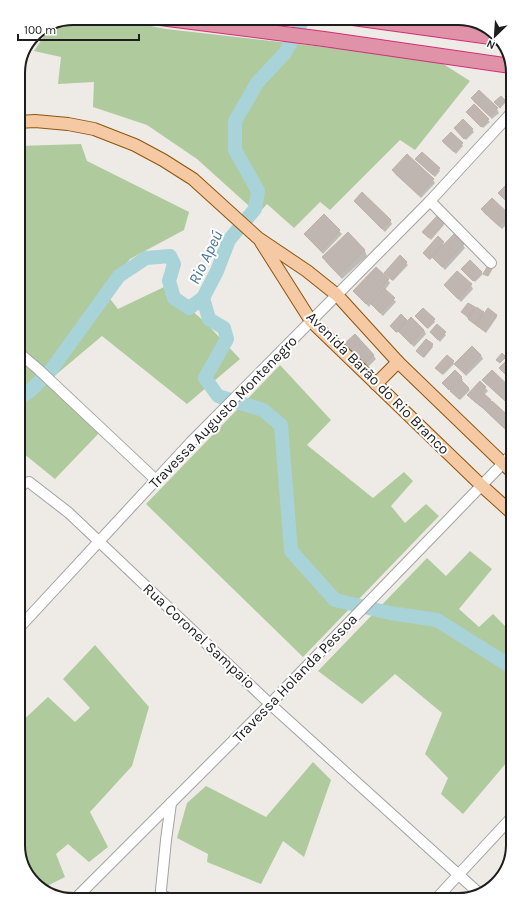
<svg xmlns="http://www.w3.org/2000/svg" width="531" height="918" font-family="Karla,sans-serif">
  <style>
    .forest { fill: #afcb9d }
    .shadow { fill: #0003 }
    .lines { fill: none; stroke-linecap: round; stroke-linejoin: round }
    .river { stroke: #a8d3d9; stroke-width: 14 }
    .building { fill: #bfb6b2; stroke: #bfb0a8 }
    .minor-casing { stroke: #a2a2a2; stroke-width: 12 }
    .major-casing { stroke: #8e550b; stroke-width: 14 }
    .highway-casing { stroke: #ce3077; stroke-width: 16 }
    .minor { stroke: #fff; stroke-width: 10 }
    .major { stroke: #f5c9a3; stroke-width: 12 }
    .highway { stroke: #e092a9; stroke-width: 14 }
    .labels { text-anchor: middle; stroke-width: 4; stroke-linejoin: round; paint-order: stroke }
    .street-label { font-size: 15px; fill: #1e1e1e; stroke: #fff }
    .water-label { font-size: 16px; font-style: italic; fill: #4b7998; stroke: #fff }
    .rim { fill: none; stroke: #1e1e1e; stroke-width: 2 }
  </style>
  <rect width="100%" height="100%" fill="#eeeae5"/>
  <g class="forest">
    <polygon points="73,18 110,18 166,29 437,60 470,81 415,150 400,140 330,210 320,202 294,228 267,204 258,214 197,159 147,125 93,107 94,82 58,84 61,57 34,51 50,27"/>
    <polygon points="81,144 87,161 189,212 184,230 130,259 103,290 118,309 164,287 205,322 240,359 187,404 102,336 46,383 99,433 55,479 18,449 18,146"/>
    <polygon points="280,365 331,420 307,445 373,498 404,472 413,481 391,506 405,523 426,504 439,516 303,657 146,504"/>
    <polygon points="470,551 492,569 459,609 479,627 493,614 513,634 513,755 463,814 441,794 448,778 425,754 442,713 395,674 362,704 318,671 427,558 446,576"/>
    <polygon points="95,645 149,707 132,766 90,812 108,847 89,862 68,844 56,854 65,877 41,889 24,869 18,845 18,725 48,697 75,722 90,708 63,679"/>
    <polygon points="313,762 331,780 304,857 283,841 261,884 207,862 208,854 177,838 187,803 206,786 266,817"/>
  </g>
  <g class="shadow">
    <polygon points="472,99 497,109 499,113 492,119 474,102"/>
    <polygon points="467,112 488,120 490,122 483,128"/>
    <polygon points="463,120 474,132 466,140 455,128"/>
    <polygon points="443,141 462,144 463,146 456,154"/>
    <polygon points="417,161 439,169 440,171 435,177"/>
    <polygon points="393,170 433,180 435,183 421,198 395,174"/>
    <polygon points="513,187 513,208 499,193"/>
    <polygon points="355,201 390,220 392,224 385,232 357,204"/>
    <polygon points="482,210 510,215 512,219 502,229 484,213"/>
    <polygon points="324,216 342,234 323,254 305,235"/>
    <polygon points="443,223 444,225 431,240 425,234"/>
    <polygon points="348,233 365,251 367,256 342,279 326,262 323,257"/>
    <polygon points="438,238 445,245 463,245 465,248 445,270 433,257 430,260 425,255"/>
    <polygon points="400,257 408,265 393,281 386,275"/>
    <polygon points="376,268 388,280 390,283 385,290 396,302 383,316 371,304 369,307 354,291"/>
    <polygon points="463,271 481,272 483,274 475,282"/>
    <polygon points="445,285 471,285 473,289 461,302"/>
    <polygon points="474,308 475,310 483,313 484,315 496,315 497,317 486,333 470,321 463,312"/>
    <polygon points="416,317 434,320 435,322 428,329"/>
    <polygon points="406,320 408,323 424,330 426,334 414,347 402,335 399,331 397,333 393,328"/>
    <polygon points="437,326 446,335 440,342 431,332"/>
    <polygon points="345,344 373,355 376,359 367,368"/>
    <polygon points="432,344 433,347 424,358 419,354 417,352"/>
    <polygon points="481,355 483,359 466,376 455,364"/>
    <polygon points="453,361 454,364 443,375 438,370"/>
    <polygon points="507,361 513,367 513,382 502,371"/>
    <polygon points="461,377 463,380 461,381 470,390 460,400 443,383"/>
    <polygon points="483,380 513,391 513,409 486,383"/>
    <polygon points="480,382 488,391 484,395 513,421 513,429 509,433 486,411 471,399 469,395"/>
  </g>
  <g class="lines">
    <g class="river">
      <polyline points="203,298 209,319 224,328 227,339 205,378 218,396 263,410 281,425 291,551 335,600 390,613 437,620 513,668"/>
      <polyline points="18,399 30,391 51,370 119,276 146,258 170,256 174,264 169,281 174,298 189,308 203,298 217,271 229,240 255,209 258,191 235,150 235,121 257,83 285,53 304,18"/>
    </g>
  </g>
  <g class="building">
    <polygon points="479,90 498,108 490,116 471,98"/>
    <polygon points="501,96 506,101 500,108 494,102"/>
    <polygon points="474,104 489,119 481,127 466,112"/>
    <polygon points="463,119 473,129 464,139 454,128"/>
    <polygon points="451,132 463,143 454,152 442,141"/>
    <polygon points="422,152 440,168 433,175 415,159"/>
    <polygon points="407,154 434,179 419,195 392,170"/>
    <polygon points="509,182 513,186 513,208 498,193"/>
    <polygon points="362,192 391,220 382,229 354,201"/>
    <polygon points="492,198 510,215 499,226 481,209"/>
    <polygon points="324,214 340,230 321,251 304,234"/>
    <polygon points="437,216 444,223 429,238 422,232"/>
    <polygon points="348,232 365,250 339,275 322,257"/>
    <polygon points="454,234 464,244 442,267 432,257"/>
    <polygon points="438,236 444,242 429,259 423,253"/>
    <polygon points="400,255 407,262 392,280 384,273"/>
    <polygon points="470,260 482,272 473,281 461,269"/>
    <polygon points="376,267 389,279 366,304 353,291"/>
    <polygon points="487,267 492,269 488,276 483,274"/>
    <polygon points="457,271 472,284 458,299 444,285"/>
    <polygon points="384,288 395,298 380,313 370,303"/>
    <polygon points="468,303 475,307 468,317 461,312"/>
    <polygon points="476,307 484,312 475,324 468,319"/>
    <polygon points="423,308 435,319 427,328 415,316"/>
    <polygon points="488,308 497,315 485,331 476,325"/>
    <polygon points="401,314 407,320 396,332 390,326"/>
    <polygon points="411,317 424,330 411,344 398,331"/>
    <polygon points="437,324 446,332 438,340 430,332"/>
    <polygon points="355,334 374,355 364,365 344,344"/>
    <polygon points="426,339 433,344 423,357 416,351"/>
    <polygon points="472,346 481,355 464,373 454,364"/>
    <polygon points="502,353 506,357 500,363 496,360"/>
    <polygon points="447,355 454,361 442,374 435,368"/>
    <polygon points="507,360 513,366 505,374 499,368"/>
    <polygon points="513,368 513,382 506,375"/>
    <polygon points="455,370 462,377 449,390 442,383"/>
    <polygon points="492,370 513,390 513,408 482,380"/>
    <polygon points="461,380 469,388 459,399 450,391"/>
    <polygon points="480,381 486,387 482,392 491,400 483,408 467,395"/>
    <polygon points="492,401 513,420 513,423 506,430 484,409"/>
    <polygon points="509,430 513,434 513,442 505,435"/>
  </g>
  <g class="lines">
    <g class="minor-casing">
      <g id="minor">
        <polyline points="430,201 491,263"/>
        <polyline points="18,352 38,369 156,480"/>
        <polyline points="18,489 25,483 29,482 69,513 270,704 481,895"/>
        <polyline points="18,629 191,442 430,201 513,111"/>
        <polyline points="161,895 174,900"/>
        <polyline points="74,900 270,704 513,453"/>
        <polyline points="160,900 166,840 171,803"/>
        <polyline points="435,900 513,816"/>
      </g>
    </g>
    <g class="major-casing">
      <g id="major">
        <polyline points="18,122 35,121 68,124 94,129 135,145 163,160 193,179 258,238 307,271 337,295 398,362 513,473"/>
        <polyline points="261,242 311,321 482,486 513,514"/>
        <polyline points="376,384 398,362"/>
      </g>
    </g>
    <g class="highway-casing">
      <g id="highway">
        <polyline points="160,18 324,39 511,66"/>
        <polyline points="353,18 498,38"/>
      </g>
    </g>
    <use href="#minor" class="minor"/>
    <use href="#major" class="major"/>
    <use href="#highway" class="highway"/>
  </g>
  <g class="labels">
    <g class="street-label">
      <text transform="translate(378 383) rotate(45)" y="5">Avenida Barão do Rio Branco</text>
      <text transform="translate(223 412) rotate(-46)" y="5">Travessa Augusto Montenegro</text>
      <text transform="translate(199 636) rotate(43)" y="5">Rua Coronel Sampaio</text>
      <text transform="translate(295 678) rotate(-46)" y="5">Travessa Holanda Pessoa</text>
    </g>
    <g class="water-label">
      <text transform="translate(205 257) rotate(-64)" y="6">Rio Apeú</text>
    </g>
  </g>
  <path d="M0 0H531V918H0ZM73 25H458A48 48 0 0 1 506 73V845A48 48 0 0 1 458 893H73A48 48 0 0 1 25 845V73A48 48 0 0 1 73 25Z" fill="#fff" fill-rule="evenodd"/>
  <path class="rim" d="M73 25H458A48 48 0 0 1 506 73V845A48 48 0 0 1 458 893H73A48 48 0 0 1 25 845V73A48 48 0 0 1 73 25Z"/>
  <g transform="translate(495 36) rotate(205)" stroke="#ffffff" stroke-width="3" paint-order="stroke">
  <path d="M0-3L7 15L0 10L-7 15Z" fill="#1e1e1e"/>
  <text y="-6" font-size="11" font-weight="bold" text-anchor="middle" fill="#1e1e1e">N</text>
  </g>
  <path d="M18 34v6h121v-6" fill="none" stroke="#1e1e1e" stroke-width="2"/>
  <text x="24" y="34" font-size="12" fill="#1e1e1e" stroke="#ffffff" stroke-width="3" paint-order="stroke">100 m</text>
</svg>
